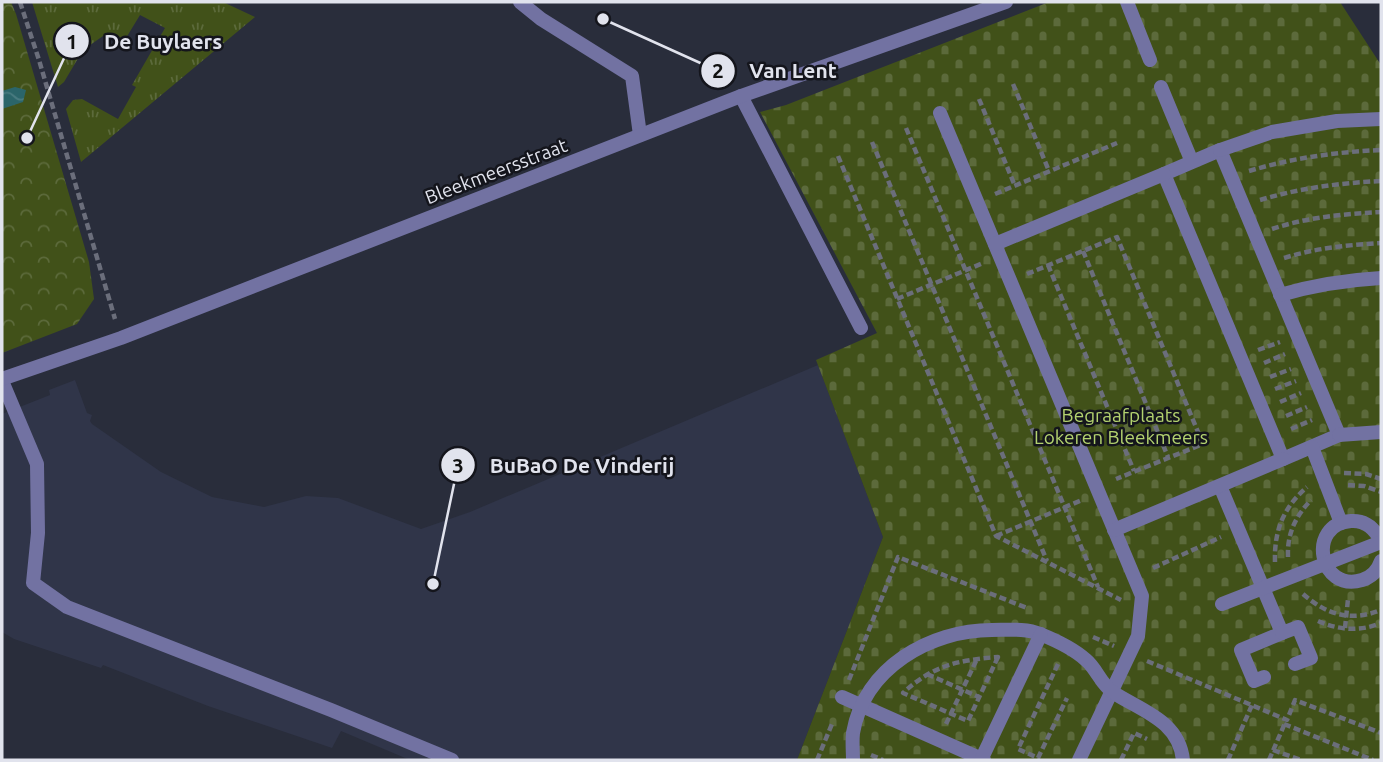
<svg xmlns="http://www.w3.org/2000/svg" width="1383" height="762" font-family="Ubuntu,sans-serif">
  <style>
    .built { fill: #303549 }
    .grass { fill: url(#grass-tufts) }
    .cemetery { fill: url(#cemetery-stones) }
    .park { fill: url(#park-crowns) }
    .water { fill: url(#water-waves) }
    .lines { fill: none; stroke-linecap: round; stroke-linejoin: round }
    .path { stroke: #6b6e7b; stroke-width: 4.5; stroke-dasharray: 7 3.5; stroke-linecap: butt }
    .lane { stroke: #7272a2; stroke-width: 14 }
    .street { stroke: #7272a2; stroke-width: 14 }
    .labels { text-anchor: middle; stroke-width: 5; stroke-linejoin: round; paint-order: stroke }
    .street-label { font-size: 19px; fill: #e1e3ed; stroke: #14151c }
    .park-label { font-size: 19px; fill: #b3d26f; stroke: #14151c }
    .leader { fill: none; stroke: #e1e3ed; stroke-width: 2.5 }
    .callout-dot { fill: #e1e3ed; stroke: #14151c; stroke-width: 2.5 }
    .mark-label { font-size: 21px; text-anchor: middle; font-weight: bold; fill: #111 }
    .callout-label { font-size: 21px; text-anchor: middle; font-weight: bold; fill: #e1e3ed; stroke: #14151c; stroke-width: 5; stroke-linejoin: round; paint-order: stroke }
  </style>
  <defs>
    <pattern id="grass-tufts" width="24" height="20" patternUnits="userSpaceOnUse" patternTransform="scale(1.75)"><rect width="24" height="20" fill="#415119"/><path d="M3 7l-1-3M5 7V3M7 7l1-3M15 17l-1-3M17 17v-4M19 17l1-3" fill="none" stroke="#5c6a3b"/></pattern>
    <pattern id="cemetery-stones" width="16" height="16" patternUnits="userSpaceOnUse" patternTransform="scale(1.75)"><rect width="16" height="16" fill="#415119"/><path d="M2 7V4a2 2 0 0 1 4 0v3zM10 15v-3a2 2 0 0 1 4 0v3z" fill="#5c6a3b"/></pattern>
    <pattern id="park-crowns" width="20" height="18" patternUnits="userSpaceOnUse" patternTransform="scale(1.75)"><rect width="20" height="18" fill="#415119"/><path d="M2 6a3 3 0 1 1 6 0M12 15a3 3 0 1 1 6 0" fill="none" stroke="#5c6a3b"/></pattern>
    <pattern id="water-waves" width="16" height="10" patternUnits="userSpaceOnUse" patternTransform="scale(1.75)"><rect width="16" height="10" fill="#2b656a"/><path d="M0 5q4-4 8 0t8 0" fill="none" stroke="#497b80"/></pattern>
  </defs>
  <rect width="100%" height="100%" fill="#292d3b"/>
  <polygon class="built" points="818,365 883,537 797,760 410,760 341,731 332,748 208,706 103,665 101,668 14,639 2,632 2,414 50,395 49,390 75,380 87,413 92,415 90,421 92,424 161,472 212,497 264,507 306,496 338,498 421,529 470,512"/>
  <polygon class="grass" points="32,2 223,2 255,17 81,162 66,109 73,100 82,99 118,119 136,87 132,85 165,28 140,15 126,38 103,36 83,50 64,82 58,87"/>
  <polygon class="cemetery" points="1049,2 1340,2 1381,65 1381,760 797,760 883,537 816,360 877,333 760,112 786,105"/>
  <polygon class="park" points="2,2 11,2 16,14 89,262 94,299 77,324 2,353"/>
  <polygon class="water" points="15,87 26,90 23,102 2,109 2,91"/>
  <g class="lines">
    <g class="path">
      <polyline points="20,2 39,60 115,319"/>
      <polyline points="1013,84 1049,171"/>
      <polyline points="979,99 1015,186"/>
      <polyline points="906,128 1098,587"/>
      <polyline points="872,142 1047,561"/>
      <polyline points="838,156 996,536 1121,600"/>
      <path d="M1249,171C1292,158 1336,152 1381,150"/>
      <polyline points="995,194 1117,143"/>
      <path d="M1260,200C1300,188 1340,183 1381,181"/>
      <path d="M1272,229C1308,217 1344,214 1381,212"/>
      <polyline points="1083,251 1168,457"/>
      <path d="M1284,258C1316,248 1348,245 1381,243"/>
      <polyline points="1048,265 1134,471"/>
      <polyline points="1027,274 1117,237 1203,444 1116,479"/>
      <polyline points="897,299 983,263"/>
      <polyline points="1258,350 1280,342"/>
      <polyline points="1264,363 1285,354"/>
      <polyline points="1270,377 1291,369"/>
      <polyline points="1275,389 1296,381"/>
      <polyline points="1280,402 1301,393"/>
      <polyline points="1286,416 1307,407"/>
      <polyline points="1291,429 1312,420"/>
      <polyline points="1344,473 1366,474 1381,479"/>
      <polyline points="1348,485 1364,486 1381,492"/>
      <polyline points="996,536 1082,500"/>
      <path d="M1288,557C1287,534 1295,517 1311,500"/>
      <path d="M1275,562C1274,531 1283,508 1307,487"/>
      <polyline points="1153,568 1221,537"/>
      <path d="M1303,594C1327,615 1351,622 1381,610"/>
      <path d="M1318,621C1338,630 1360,632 1381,623"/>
      <polyline points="1345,628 1348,599"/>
      <polyline points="1093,637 1114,646"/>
      <path d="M998,657L968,721L903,693C933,665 959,660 998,657Z"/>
      <polyline points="1147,661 1287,720 1295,700 1381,733"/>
      <polyline points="1058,664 1018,749 1038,758 1067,698"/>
      <polyline points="927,674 979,697"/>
      <polyline points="849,680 898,557 1027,608"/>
      <polyline points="946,724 977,659"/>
      <polyline points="1284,724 1373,760"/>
      <polyline points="1273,750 1301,760"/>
      <polyline points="871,755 883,760"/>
      <polyline points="817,760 832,724"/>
      <polyline points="1121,760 1134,733 1147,739"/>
      <polyline points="1228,760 1252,705"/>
      <polyline points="1269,760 1285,723"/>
    </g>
    <g class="lane">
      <polyline points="520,2 541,19 632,76 640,135"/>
      <polyline points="1127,2 1150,60"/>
      <polyline points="1161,87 1192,162 1164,174 1283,459 1339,435 1220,150 1192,162"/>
      <polyline points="741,96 861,328"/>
      <polyline points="940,113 1142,596 1138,636 1079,760"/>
      <polyline points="1220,150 1272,132 1337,121 1381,119"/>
      <polyline points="995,244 1164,174"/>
      <path d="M1280,295C1314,285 1346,280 1381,278"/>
      <polyline points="2,381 37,464 38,533 33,583 67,607 331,710 452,760"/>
      <polyline points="1339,435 1381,432"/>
      <polyline points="1312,447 1341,523"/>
      <polyline points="1220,486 1282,633 1241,650 1254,681 1264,677"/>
      <polyline points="1114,530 1283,459"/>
      <path d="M1381,541C1375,529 1366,520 1351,521C1306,524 1319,593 1362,580C1372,577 1378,570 1381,561"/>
      <polyline points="1222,604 1381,542"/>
      <polyline points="1282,633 1298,627 1311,658 1295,664"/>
      <polyline points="842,697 984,760"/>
      <path d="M853,760C853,752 852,742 853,733C864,668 930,630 992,630C1007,630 1026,628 1040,634C1055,640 1074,649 1086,660C1097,669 1101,685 1114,693C1142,711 1179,721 1183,760"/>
      <polyline points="981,760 1041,634"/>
    </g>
    <polyline class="street" points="2,379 121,338 741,96 1006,2"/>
  </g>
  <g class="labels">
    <g class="street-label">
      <text transform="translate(496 171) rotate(-21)" y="7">Bleekmeersstraat</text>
    </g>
    <g class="park-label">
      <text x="1121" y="422">Begraafplaats<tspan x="1121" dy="22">Lokeren Bleekmeers</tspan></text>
    </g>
  </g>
  <path class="leader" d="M27 138L72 41M603 19L718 71M433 584L458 465"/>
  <g class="callout-dot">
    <circle cx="27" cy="138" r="7"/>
    <circle cx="603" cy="19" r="7"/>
    <circle cx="433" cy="584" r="7"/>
    <circle cx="72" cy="41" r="18"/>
    <circle cx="718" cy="71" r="18"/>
    <circle cx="458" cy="465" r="18"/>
  </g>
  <g class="mark-label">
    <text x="72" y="49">1</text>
    <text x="718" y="78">2</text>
    <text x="458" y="473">3</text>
  </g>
  <g class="callout-label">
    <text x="163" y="49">De Buylaers</text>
    <text x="793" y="78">Van Lent</text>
    <text x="582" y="473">BuBaO De Vinderij</text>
  </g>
  <rect width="1383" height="762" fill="none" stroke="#e1e3ed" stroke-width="7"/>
</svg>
